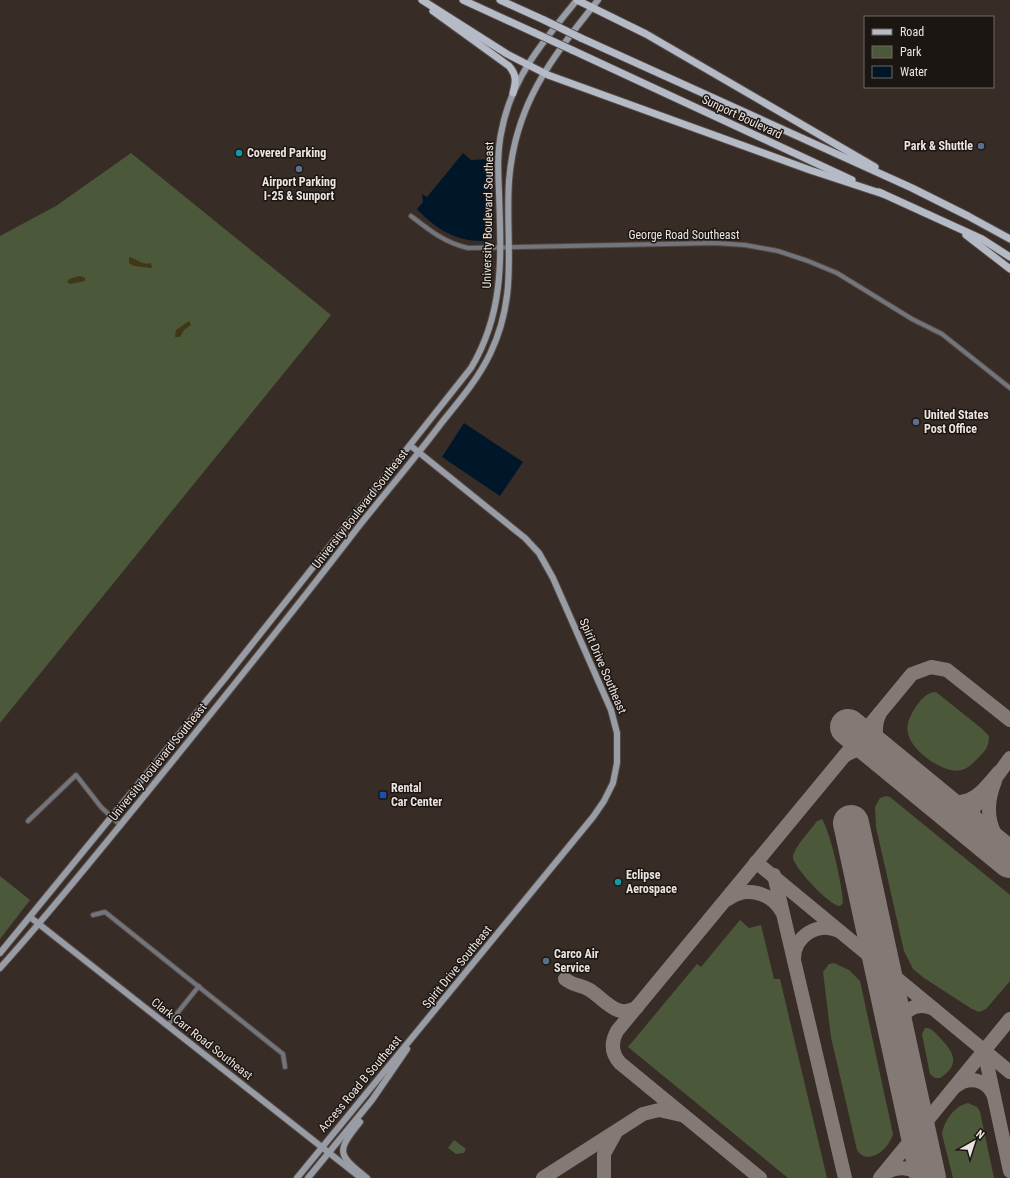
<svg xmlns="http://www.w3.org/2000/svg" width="1010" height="1178" font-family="'Roboto Condensed',sans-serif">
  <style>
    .green { fill: #4b593a }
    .sand { fill: #3f3716 }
    .water { fill: #001729 }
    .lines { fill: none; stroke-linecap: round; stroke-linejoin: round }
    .taxiway { stroke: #847a75; stroke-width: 14 }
    .runway { stroke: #847a75; stroke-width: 36 }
    .street-casing { stroke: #554945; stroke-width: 6 }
    .secondary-casing { stroke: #554945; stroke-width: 8 }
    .primary-casing { stroke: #554945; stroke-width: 9 }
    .street { stroke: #72757b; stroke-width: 4 }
    .secondary { stroke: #989da5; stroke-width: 6 }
    .primary { stroke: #b5bbc6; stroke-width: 7 }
    .primary-bridge-casing { stroke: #554945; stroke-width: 9; stroke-linecap: butt }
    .primary-bridge { stroke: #b5bbc6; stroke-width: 7 }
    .service-dot { fill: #5c6f8a; stroke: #1c1613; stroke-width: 1.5 }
    .culture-dot { fill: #0f9aa8; stroke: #1c1613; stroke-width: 1.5 }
    .transit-dot { fill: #1a4fb4; stroke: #1c1613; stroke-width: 1.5 }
    .labels { text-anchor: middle; stroke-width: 3; stroke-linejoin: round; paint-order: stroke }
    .street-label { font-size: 12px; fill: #ece4e0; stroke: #1c1613 }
    .poi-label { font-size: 12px; font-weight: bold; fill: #ece4e0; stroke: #1c1613; text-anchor: start }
  </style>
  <rect width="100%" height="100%" fill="#382c27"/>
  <g class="green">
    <polygon points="131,153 331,315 0,723 0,236 56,206"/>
    <path d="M936,692L981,728L989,736C989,746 986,750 979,757C974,762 969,768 962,770C944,775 912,751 908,734C906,724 910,716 915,708C920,701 926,692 936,692Z"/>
    <polygon points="886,796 890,797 1010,895 1010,981 986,1009 979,1012 972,1009 924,978 913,969 904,951 876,827 875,807 880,798"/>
    <path d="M822,819C830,831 843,888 843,903L840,906C831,907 792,866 793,857C794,847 811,830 817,821Z"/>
    <polygon points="0,876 30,900 0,939"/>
    <polygon points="740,920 749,928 761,925 774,979 780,979 827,1178 788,1178 628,1047 697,964 701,967"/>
    <path d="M834,963L849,970L860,981L893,1134C889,1149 868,1167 857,1150L831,1037L823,972L829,964Z"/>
    <path d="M925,1028C932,1027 936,1034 940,1038C954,1052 961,1065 940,1078H935L930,1074L922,1034Z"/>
    <path d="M968,1103L977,1107L980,1112L994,1178H953L942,1134C944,1121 954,1106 968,1103Z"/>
    <polygon points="454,1140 466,1149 464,1153 456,1154 448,1148"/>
  </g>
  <g class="sand">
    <path d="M129,257C137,258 141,266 151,263L152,268L134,266L129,263Z"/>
    <polygon points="80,276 85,278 85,281 70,284 67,282 69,279"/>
    <polygon points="189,321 191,325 184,330 180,337 175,337 176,330"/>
  </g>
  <g class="water">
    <path d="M463,153L471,160L490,159L492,237C489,241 486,241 481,241C456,241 434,228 417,209L423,202L422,194L427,197Z"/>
    <polygon points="464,423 523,462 500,496 442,457"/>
  </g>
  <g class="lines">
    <g class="taxiway">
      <path d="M880,713C873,727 875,745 885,757C889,763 898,768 904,773C921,787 940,808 965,801C980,797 989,783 999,772"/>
      <path d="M844,756C859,746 871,749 885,757"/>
      <path d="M995,781C982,813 991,833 1010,859"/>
      <polyline points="964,822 1010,758"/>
      <polyline points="756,862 1010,1072"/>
      <polyline points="774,875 845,1178"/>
      <path d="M728,899C746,886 771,892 782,912"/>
      <path d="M794,959C794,936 818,921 839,931"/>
      <path d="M565,979C572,985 580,985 588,989C603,997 617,1021 637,1007"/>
      <path d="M896,1034C900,1015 912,999 934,1009"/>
      <polyline points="984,1050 1010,1171"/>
      <path d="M956,1086C968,1076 986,1079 993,1094"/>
      <polyline points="925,1124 921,1141 928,1178"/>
      <path d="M883,1175C895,1165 912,1166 923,1178"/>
      <polyline points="543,1178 643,1114 659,1110 681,1115"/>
      <polyline points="604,1178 604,1154 615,1134"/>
      <path d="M760,1178L620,1063C611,1053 611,1042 617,1031L912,674L931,667L947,670L1010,720"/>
      <polyline points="880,1178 1010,1019"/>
    </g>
    <g class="runway">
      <polyline points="848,727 1010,860"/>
      <polyline points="851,823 928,1178"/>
    </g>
    <g class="street-casing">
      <g id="street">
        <path d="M411,216C429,230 445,243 468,248L715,243L745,245L778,251L808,261L837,273L912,319L942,334L1010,388"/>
        <polyline points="28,821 76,775 101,807 120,825"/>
        <polyline points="93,915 105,912 283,1054 285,1067"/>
        <polyline points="167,1026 199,986"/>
      </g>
    </g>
    <g class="secondary-casing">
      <g id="secondary">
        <polyline points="30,917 361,1178"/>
        <path d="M0,953L226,677L471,368C505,311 501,256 499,192C498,171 497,150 502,129C512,77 545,39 577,0"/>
        <path d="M0,968C47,916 91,861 136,806C211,714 286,621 359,526C387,491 416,457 443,421C460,400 478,379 490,354C519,294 505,243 509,181C515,103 552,58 598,0"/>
        <path d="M360,1122C336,1152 337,1154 367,1178"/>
        <polyline points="297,1178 593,817 604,801 613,783 617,763 617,733 611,710 553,578 539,553 525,538 411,446"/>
        <polyline points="308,1178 372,1100 407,1049"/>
      </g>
    </g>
    <g class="primary-casing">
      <g id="primary">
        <polyline points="422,0 507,54 548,75 810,170 883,194"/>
        <polyline points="463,0 535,33"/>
        <polyline points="500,0 544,20"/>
        <polyline points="577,0 646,34 875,167"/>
        <path d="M433,11L509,66C517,75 516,82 513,93"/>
        <polyline points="581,38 912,188 968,216 1010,239"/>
        <polyline points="572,50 852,180"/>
        <polyline points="879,192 982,239 1010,257"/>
        <polyline points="966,235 1010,269"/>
      </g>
    </g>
    <use href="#street" class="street"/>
    <use href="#secondary" class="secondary"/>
    <use href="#primary" class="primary"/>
    <g class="primary-bridge-casing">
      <g id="primary-bridge">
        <polyline points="544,20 581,38"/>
        <polyline points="535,33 572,50"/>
      </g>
    </g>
    <use href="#primary-bridge" class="primary-bridge"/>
  </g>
  <g class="service-dot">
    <circle cx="981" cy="146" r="4"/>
    <circle cx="299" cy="169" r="4"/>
    <circle cx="916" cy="422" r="4"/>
    <circle cx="546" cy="961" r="4"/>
  </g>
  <g class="culture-dot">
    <circle cx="239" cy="153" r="4"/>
    <circle cx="618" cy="882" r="4"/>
  </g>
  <rect class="transit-dot" x="379" y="791" width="8" height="8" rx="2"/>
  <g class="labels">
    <g class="street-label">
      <text transform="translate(742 117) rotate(25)" y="4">Sunport Boulevard</text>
      <text transform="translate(488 215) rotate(-89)" y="4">University Boulevard Southeast</text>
      <text x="684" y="239">George Road Southeast</text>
      <text transform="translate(360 509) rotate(-52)" y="4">University Boulevard Southeast</text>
      <text transform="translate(603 666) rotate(67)" y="4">Spirit Drive Southeast</text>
      <text transform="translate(158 762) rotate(-51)" y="4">University Boulevard Southeast</text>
      <text transform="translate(457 967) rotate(-51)" y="4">Spirit Drive Southeast</text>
      <text transform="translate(202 1039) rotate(38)" y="4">Clark Carr Road Southeast</text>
      <text transform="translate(360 1084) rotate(-50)" y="4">Access Road B Southeast</text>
    </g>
    <g class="poi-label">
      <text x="973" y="150" text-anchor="end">Park &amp; Shuttle</text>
      <text x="247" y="157">Covered Parking</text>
      <text x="299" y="186" text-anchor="middle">Airport Parking<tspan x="299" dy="14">I-25 &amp; Sunport</tspan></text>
      <text x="924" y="419">United States<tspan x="924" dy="14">Post Office</tspan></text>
      <text x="391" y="792">Rental<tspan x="391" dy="14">Car Center</tspan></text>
      <text x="626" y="879">Eclipse<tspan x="626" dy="14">Aerospace</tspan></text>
      <text x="554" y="958">Carco Air<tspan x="554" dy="14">Service</tspan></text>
    </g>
  </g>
  <rect x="864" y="16" width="130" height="72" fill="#1c1613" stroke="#6f6865"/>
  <rect x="872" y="29" width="20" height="6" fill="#b5bbc6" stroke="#6f6865"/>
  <text x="900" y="36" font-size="12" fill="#ece4e0">Road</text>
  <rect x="872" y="46" width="20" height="12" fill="#4b593a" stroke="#6f6865"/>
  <text x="900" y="56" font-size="12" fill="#ece4e0">Park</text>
  <rect x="872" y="66" width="20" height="12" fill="#001729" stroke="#6f6865"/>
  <text x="900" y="76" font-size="12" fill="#ece4e0">Water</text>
  <g transform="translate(974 1142) rotate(39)" stroke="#1c1613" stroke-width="3" paint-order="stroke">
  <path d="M0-3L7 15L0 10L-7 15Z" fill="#ece4e0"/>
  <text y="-6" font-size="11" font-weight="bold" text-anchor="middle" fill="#ece4e0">N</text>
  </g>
</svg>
